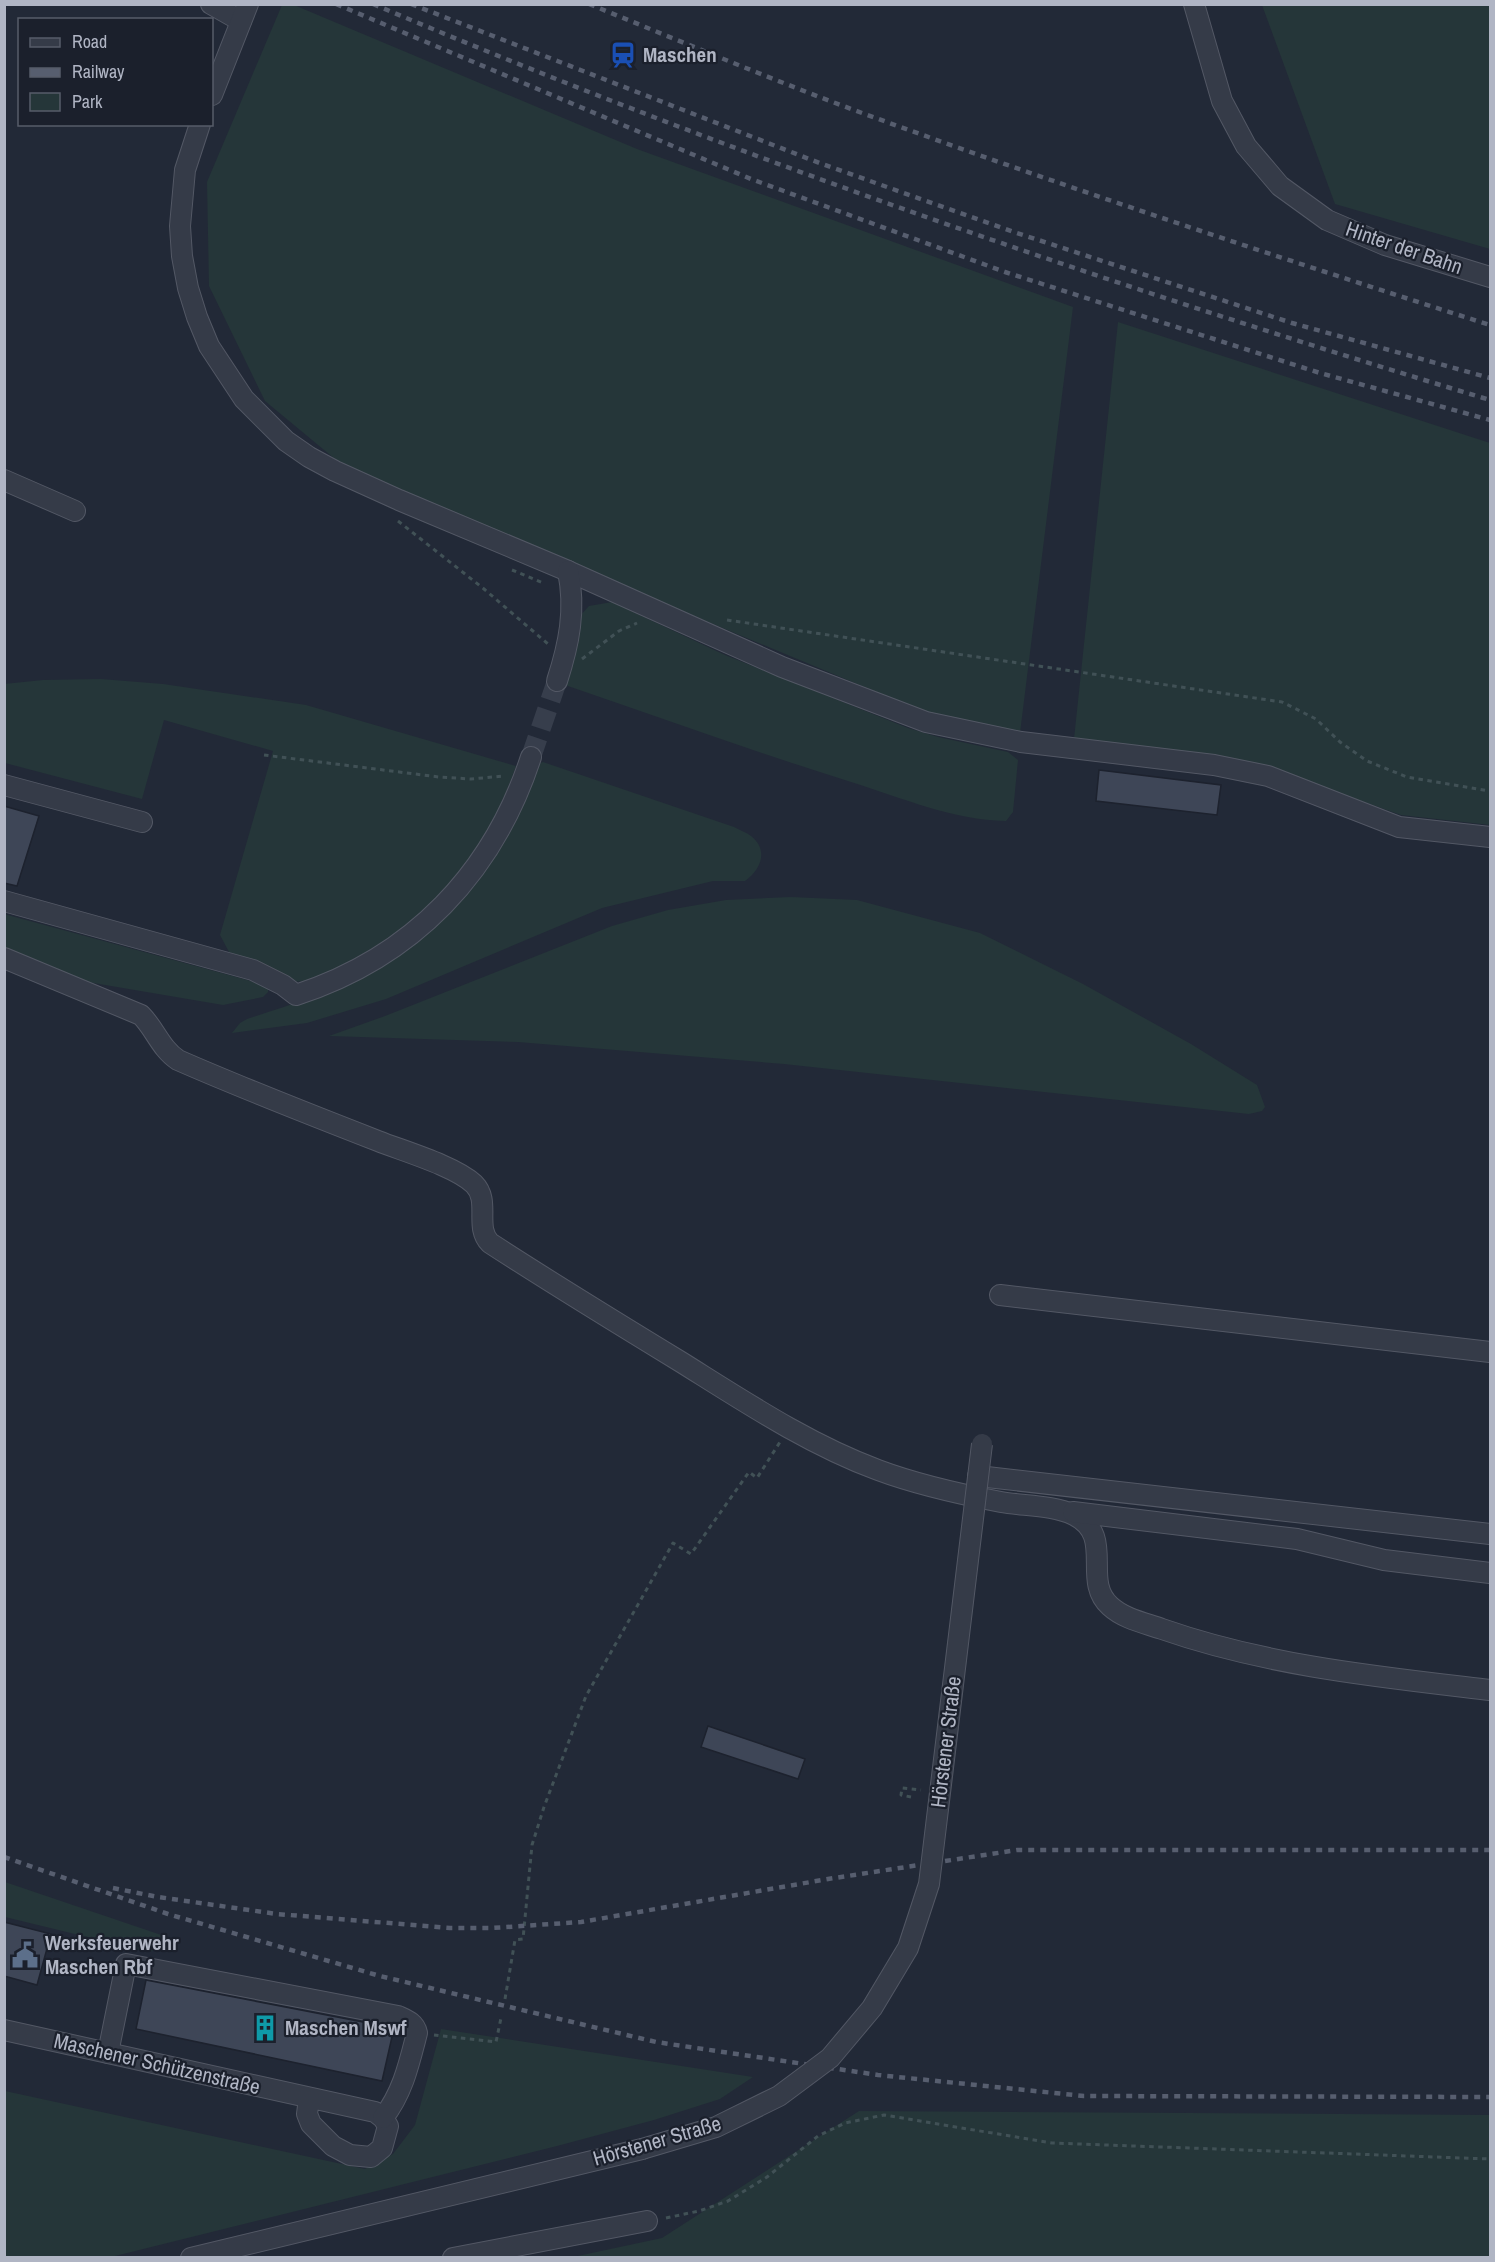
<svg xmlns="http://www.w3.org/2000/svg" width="1495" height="2262" font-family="'Archivo Narrow',sans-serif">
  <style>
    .green { fill: #253639 }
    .building { fill: #3e4657; stroke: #1d222e; stroke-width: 1.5 }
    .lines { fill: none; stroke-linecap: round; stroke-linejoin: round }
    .minor-tunnel { stroke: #373e4c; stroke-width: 20; stroke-dasharray: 20 10; stroke-linecap: butt }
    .minor-casing { stroke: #535865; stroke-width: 22 }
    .path { stroke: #415156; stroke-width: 3; stroke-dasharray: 4.5 4.5; stroke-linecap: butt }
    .minor { stroke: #353b48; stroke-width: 20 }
    .rail { stroke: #575e6f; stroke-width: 4.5; stroke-dasharray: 6 6; stroke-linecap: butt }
    .minor-bridge-casing { stroke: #535865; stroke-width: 22; stroke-linecap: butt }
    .minor-bridge { stroke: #353b48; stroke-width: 20 }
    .labels { text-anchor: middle; stroke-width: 4.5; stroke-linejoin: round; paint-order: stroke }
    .poi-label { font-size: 21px; font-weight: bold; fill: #b0b5c4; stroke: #1b202c; text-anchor: start }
    .street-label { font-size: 21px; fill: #b0b5c4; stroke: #1b202c }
  </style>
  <rect width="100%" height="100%" fill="#222937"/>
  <g class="green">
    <polygon points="282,5 294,5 637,149 1073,307 1020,733 929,714 598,576 341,464 265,401 209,286 207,182"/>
    <polygon points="1262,5 1490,5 1490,249 1335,204"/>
    <polygon points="1118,322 1490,443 1490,825 1401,815 1250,762 1074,739"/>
    <path d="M612,602L725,655L908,728L938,737L1008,752L1018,760L1013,812L1006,821C953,820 902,798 851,782C755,752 661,718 565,685L579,617L589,606Z"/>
    <path d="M101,679L163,684L306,705L516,766C498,821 466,872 423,911C406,927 385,940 364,954C343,968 316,985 289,981L229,952L220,935L273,751L164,720L142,799L5,763L4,684L43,680Z"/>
    <path d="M543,762L734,827C739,830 746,832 751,836C769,850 761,870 745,881H713L602,908L386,999L307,1023L232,1033L240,1023L247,1019C287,1006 328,993 366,975C410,953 469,895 495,855C513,829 527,793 537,764Z"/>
    <polygon points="791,897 857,900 980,933 1083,984 1191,1044 1257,1085 1265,1107 1262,1111 1249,1114 784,1064 518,1042 329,1036 385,1016 612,926 668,910 726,900"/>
    <polygon points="4,914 251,981 268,988 268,992 263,997 223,1005 64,978 5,952"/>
    <polygon points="5,1882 179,1941 149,1952 5,1917"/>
    <polygon points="441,2029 753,2077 720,2099 654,2120 557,2146 111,2257 5,2258 5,2091 365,2169 393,2154 415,2125"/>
    <polygon points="859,2111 1490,2115 1490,2257 573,2257 662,2238"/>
  </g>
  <g class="building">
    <polygon points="1099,770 1221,785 1217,815 1096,801"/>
    <polygon points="4,806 39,816 17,886 4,883"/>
    <polygon points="708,1726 805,1759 798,1779 701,1747"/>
    <polygon points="4,1922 51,1934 37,1985 4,1976"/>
    <polygon points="146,1980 394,2028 382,2081 136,2029"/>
  </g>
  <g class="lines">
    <polyline class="minor-tunnel" points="531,757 557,681"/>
    <g class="minor-casing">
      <g id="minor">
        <polyline points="211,4 241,21"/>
        <polyline points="1194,4 1222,101 1246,146 1280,186 1327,220 1385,245 1490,277"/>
        <polyline points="212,95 248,4"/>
        <polyline points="200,124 185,170 180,226 182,256 188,288 197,317 209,346 244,399 286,441 309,457 335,471 399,500 568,571 782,667 926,722 1021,742 1214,765 1268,776 1399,827 1490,837"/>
        <polyline points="4,480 75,511"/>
        <path d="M557,681C569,644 576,610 568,571"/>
        <polyline points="4,785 142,822"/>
        <path d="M4,901L253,970L283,985L296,995C413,957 493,873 531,757"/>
        <path d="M4,958L141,1015C155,1029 161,1049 178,1060C244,1089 311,1115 378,1141C403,1151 455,1166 474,1184C491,1201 474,1227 490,1243C553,1284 617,1323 681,1362C745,1402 808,1444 878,1470C918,1485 959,1494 1001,1502C1024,1506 1053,1505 1074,1515C1116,1536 1081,1580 1110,1606C1124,1619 1145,1623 1162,1629C1268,1666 1380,1677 1490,1690"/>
        <polyline points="1000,1295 1490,1352"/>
        <polyline points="978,1476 1490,1534"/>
        <polyline points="1073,1512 1297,1539 1384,1560 1490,1573"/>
        <polyline points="4,2030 375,2112 383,2118 388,2126 382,2148 371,2157 350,2155 333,2146 311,2124 307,2114 309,2098"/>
        <path d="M108,2053L126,1964L398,2016C407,2020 415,2023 417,2033C409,2064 403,2092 383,2118"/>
        <polyline points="191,2258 642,2149"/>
        <polyline points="453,2258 647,2221"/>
      </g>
    </g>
    <g class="path">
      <polyline points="398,521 484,589 548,644"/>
      <polyline points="512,570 543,583 545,582"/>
      <polyline points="727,620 1282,702 1316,719 1340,742 1367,761 1407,777 1490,791"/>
      <polyline points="582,659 619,631 637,623"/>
      <polyline points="264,755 439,777 471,779 504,776"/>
      <polyline points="911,1797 901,1795 902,1788 921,1790"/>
      <polyline points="505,1999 515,1940 523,1939 532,1845 544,1807 586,1696 673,1543 691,1554 749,1472 757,1478 780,1442"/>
      <polyline points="434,2035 496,2042 501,2018"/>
      <polyline points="666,2218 699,2211 728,2201 767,2177 818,2136 845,2123 884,2115 1052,2143 1490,2159"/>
    </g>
    <use href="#minor" class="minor"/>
    <g class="rail">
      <polyline points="336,4 751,179 1005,272 1320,373 1490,420"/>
      <path d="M373,4C737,158 1112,286 1490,400"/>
      <polyline points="411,4 822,164 1017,233 1292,323 1490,378"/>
      <path d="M589,4C680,41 770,79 862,113C1070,189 1280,258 1490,325"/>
      <polyline points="4,1857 168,1914 380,1976 656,2042 878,2075 1084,2096 1490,2097"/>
      <polyline points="113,1888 158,1897 277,1914 450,1928 492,1928 581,1922 828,1879 1017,1850 1490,1850"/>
    </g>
    <g class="minor-bridge-casing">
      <polyline id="minor-bridge" points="642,2149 716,2127 779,2096 830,2058 872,2008 908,1948 929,1884 982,1444"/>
    </g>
    <use href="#minor-bridge" class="minor-bridge"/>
  </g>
  <defs>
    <g id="station-bare" transform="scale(2.07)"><path d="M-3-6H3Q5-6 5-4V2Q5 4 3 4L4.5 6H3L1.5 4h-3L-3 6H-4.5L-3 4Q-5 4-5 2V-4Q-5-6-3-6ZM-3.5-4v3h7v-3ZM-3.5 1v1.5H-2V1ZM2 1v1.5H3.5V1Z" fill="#1a4fb4" stroke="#1b202c" stroke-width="2.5" paint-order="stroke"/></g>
    <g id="civic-bare" transform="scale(2.07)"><path d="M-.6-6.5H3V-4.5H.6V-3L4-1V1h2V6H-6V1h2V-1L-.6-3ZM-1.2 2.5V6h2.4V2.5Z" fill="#5c6f8a" stroke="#1b202c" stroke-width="2.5" paint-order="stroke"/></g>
    <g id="building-bare" transform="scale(2.07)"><path d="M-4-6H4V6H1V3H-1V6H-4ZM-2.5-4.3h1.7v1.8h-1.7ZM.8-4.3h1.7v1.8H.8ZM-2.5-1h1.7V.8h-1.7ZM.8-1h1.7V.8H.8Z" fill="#0f9aa8" stroke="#1b202c" stroke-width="2.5" paint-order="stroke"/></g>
  </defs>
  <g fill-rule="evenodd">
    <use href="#station-bare" x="623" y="55"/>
    <use href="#civic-bare" x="25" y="1955"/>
    <use href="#building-bare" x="265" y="2028"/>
  </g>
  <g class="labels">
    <g class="poi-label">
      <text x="643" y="62">Maschen</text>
      <text x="45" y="1950">Werksfeuerwehr<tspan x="45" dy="24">Maschen Rbf</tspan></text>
      <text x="285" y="2035">Maschen Mswf</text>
    </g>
    <g class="street-label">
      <text transform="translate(1404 248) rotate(19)" y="7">Hinter der Bahn</text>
      <text transform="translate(946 1742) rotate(-83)" y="7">Hörstener Straße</text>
      <text transform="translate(157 2064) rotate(13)" y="7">Maschener Schützenstraße</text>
      <text transform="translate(657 2141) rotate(-16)" y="7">Hörstener Straße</text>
    </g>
  </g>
  <rect width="1495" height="2262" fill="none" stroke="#b0b5c4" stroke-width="12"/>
  <rect x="18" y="18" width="195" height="108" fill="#1b202c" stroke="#575c69" stroke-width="1.5"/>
  <rect x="30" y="38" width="30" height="9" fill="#353b48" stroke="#575c69" stroke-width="1.5"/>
  <text x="72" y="48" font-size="18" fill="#b0b5c4">Road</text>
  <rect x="30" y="68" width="30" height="9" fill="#575e6f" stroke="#575c69" stroke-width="1.5"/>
  <text x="72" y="78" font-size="18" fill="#b0b5c4">Railway</text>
  <rect x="30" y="93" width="30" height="18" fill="#253639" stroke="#575c69" stroke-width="1.5"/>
  <text x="72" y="108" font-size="18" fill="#b0b5c4">Park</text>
</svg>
